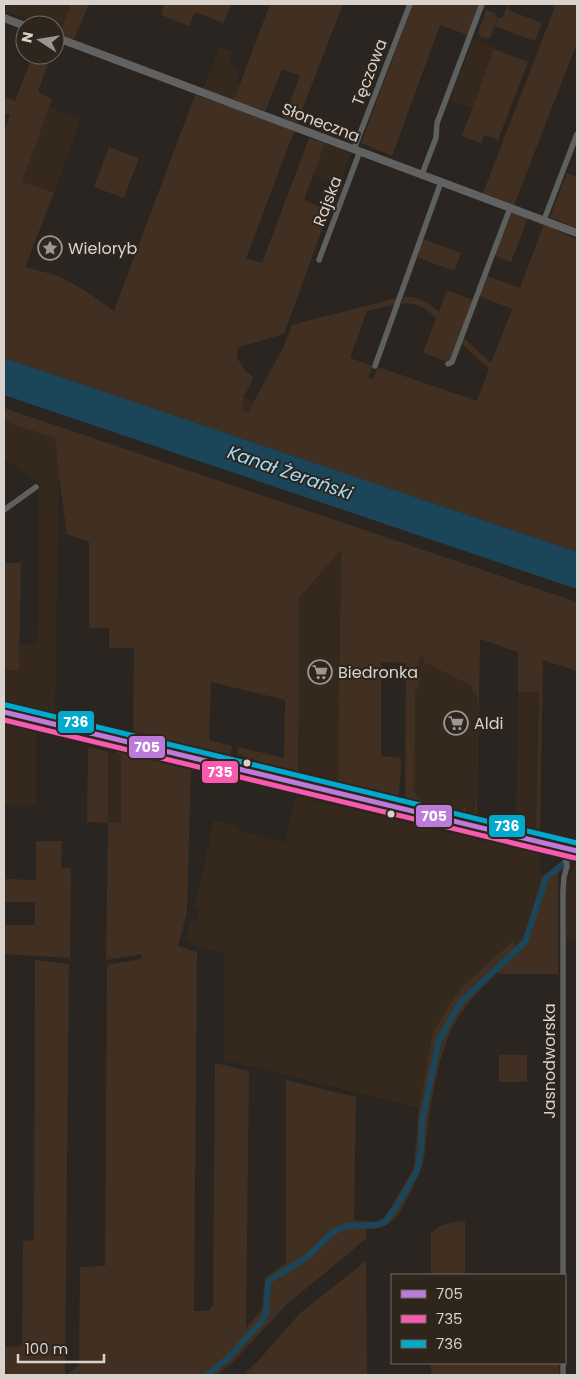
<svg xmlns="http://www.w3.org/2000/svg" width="581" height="1379" font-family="Poppins,sans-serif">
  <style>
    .built { fill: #35281d }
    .green { fill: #413021 }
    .water { fill: #1b4659 }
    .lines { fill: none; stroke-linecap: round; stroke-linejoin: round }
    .canal { stroke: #1b4659; stroke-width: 6 }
    .street { stroke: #5e5f5f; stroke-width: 5.5 }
    .secondary { stroke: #616161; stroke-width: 8 }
    .bus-1-casing { stroke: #2e251d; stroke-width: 9 }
    .bus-2-casing { stroke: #2e251d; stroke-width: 9 }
    .bus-3-casing { stroke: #2e251d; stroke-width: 9 }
    .bus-1 { stroke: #bd7bd9; stroke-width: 5 }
    .bus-2 { stroke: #f75aaf; stroke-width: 5 }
    .bus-3 { stroke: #00a9ce; stroke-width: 5 }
    .bus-dot { fill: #d9d2cd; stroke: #2e251d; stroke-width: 2 }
    .labels { text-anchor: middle; stroke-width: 4; stroke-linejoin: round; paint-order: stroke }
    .street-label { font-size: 16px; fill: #d9d2cd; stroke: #2e251d }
    .poi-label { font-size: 16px; fill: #d9d2cd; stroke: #2e251d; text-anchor: start }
    .water-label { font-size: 18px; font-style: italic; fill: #a0dcfa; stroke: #2e251d }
    .line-badge { stroke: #2e251d; stroke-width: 2 }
    .badge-label { font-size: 14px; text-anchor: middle; font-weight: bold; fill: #fff }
  </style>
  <rect width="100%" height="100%" fill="#2a2521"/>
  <g class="built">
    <polygon points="4,4 71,4 61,30 55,28 55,25 47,25 4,11"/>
    <polygon points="473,39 495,48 472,108 450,100"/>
    <polygon points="220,46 232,51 228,63 234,67 233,69 240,71 236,81 240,83 234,100 203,88"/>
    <polygon points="49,107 81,119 54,193 21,182"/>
    <polygon points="325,143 348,152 350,155 339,184 313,175"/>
    <polygon points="244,398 253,401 248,412 241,410"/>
    <polygon points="4,421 55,438 59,478 55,716 4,704 4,670 19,670 20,644 38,644 39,482 4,459"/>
    <polygon points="341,550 338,784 298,775 299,598"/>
    <polygon points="416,562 480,639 477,818 413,802"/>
    <polygon points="518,692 539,692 536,832 516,827"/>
    <polygon points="9,722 36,729 36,805 4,805 5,727"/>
    <polygon points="108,752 121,755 121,823 108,822"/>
    <polygon points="296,796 539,854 542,877 523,939 515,945 512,942 448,1006 448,1010 433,1031 419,1108 224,1060 224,953 192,945 187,937 190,923 197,920 199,911 195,905 214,820 233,824 244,832 285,843"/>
    <polygon points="576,861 577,862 577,941 566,937 567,883"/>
  </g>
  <g class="green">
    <polygon points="71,4 89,4 74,39 60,34"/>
    <polygon points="164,4 232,4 223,23 195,12 189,26 161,15"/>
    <polygon points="270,4 343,4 297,123 284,118 300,76 282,69 265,111 234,100"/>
    <polygon points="413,4 480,4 468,35 440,25 392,156 361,143"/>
    <polygon points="508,4 510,4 508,10 542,23 535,41 495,26 499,17 502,19"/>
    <polygon points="556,4 577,4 577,43 514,205 483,193"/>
    <polygon points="486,10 496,14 495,16 498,17 490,38 487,37 487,39 479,36 480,34 478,33"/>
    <polygon points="494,49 528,62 498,140 484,135 481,143 462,136"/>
    <path d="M33,55H51L38,92L52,99L22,182L54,193L25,267L59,276L87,292L114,311L195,95L230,107L231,106L295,129L246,258L262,263L309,138L325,143L304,200L329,210L284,334L239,347C232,357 245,371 253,377L250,386L243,397L244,398L241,410L248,412L283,348L292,325L396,298V304L367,311L350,358L373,366L368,377L373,379L378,367L477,401L489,369L461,343L463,337L491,363L512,309L479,296L487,276L520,288L544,224L577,240V552L4,358V133L10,115L4,113V96L15,101Z"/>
    <polygon points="109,147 139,158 124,198 94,187"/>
    <polygon points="567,173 577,177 577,228 550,217"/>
    <polygon points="511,212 528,218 511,262 495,256"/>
    <polygon points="423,239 461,253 454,271 419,258 419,249"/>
    <path d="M447,290L473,300L449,362L423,353L436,318C426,308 416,302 401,304L404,297C417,295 429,303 439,312Z"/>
    <path d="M4,408L577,602V671L543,660L540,832H536L539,692H518V652L480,639L477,818L473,816L477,798L478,697L472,691L474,687L426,663L424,664V657L419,656L416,668C423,678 420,684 415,693L414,791L420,798V800L444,806L445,803H448L447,807L463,811L464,807L466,808V814L405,800L406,663L381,662V756L401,758L400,784L398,798L338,784L341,550L299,598L298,775L268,767L260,762L237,754L238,747L284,758L285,700L211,682L209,740L232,746L230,758L133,735L134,648H109V628H89V542L67,534L59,478L55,438L4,421Z"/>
    <polygon points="4,563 21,563 19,670 4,670"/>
    <path d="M119,745L143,751V754L191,765L187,912L178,946L197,952L194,1311H209L213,1305L215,1063L249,1071L246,1328L262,1309L265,1278L286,1263V1080L356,1097L354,1220L371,1222L378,1221L386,1216L414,1167L419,1108L433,1031L447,1010L448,1006L464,985L512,942L515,945L523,939L542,877L564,860L565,867L558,874V974H499L498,972C479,991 460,1009 449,1035C437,1065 431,1100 427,1132C425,1143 426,1156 422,1166C419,1175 414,1183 411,1191C402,1211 391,1232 366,1229V1239L285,1306L234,1361L217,1375H67L79,1365L80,1267L105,1266L107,965L141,959L142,954L106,960L108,823L87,822L88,747L108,752V822L121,823V755L116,754Z"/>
    <polygon points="36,841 62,841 61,868 71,868 70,958 4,954 4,925 35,925 35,902 4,902 4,879 36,880"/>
    <polygon points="35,960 69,964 65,1375 4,1375 4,1347 22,1346 23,1241 34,1240"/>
    <rect x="499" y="1055" width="28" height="27"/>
    <path d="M465,1221V1275H431V1233C442,1223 451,1222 465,1221Z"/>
    <polygon points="366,1261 367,1375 243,1375 260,1359 299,1314"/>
    <rect x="431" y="1363" width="128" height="12"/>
  </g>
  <g class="water">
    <polygon points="44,244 59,248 58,251 43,252 40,250"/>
    <polygon points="4,358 577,552 577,589 4,395"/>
  </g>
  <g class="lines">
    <g class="canal">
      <polyline points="570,859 577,858"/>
      <polyline points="207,1375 228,1358 262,1321 266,1314 268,1284 270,1280 306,1258 333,1232 347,1226 376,1225 385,1222 398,1204 417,1171 421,1149 422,1121 439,1040 460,1003 525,942 546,878 564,863"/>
    </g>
    <g class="street">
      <polyline points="354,149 410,4"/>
      <polyline points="422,174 436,138 437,123 482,4"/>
      <polyline points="544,220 577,134"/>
      <polyline points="319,260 360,151"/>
      <polyline points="448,364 452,362 510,208"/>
      <polyline points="375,366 441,182"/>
      <polyline points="4,510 36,487"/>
      <polyline points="563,1275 563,891 564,877 567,866 565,855 566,847"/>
      <polyline points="563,1363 563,1375"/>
    </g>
    <g class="secondary">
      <polyline points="4,18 25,26"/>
      <polyline points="55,37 577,233"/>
      <polyline points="4,712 577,851"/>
    </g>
    <g class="bus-1-casing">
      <polyline id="bus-1" points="4,712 577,851"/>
    </g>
    <g class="bus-2-casing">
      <polyline id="bus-2" points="4,720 575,858"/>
    </g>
    <g class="bus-3-casing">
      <polyline id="bus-3" points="6,705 577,843"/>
    </g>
    <use href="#bus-1" class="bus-1"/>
    <use href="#bus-2" class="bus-2"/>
    <use href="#bus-3" class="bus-3"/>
  </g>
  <defs>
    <g id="sight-ring" transform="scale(1.25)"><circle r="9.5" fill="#2e251d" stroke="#9c9591" stroke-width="1.5"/><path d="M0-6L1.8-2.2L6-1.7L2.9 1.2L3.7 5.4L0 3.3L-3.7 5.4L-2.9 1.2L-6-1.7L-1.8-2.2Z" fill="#9c9591"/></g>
    <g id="supermarket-ring" transform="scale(1.25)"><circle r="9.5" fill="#2e251d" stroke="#9c9591" stroke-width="1.5"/><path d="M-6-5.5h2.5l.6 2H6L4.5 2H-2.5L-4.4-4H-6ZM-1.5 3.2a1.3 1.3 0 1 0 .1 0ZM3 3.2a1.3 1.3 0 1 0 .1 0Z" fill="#9c9591"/></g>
  </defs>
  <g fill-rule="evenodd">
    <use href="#sight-ring" x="50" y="248"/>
    <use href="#supermarket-ring" x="320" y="672"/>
    <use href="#supermarket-ring" x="456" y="723"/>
  </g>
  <g class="bus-dot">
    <circle cx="247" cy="763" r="4.5"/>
    <circle cx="391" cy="814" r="4.5"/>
  </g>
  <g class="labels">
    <g class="street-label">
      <text transform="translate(369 72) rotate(-69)" y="6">Tęczowa</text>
      <text transform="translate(321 122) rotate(21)" y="6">Słoneczna</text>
      <text transform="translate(327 201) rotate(-69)" y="6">Rajska</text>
      <text transform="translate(549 1061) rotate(-90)" y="6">Jasnodworska</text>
    </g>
    <g class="poi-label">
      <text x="68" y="254">Wieloryb</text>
      <text x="338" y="678">Biedronka</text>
      <text x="474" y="729">Aldi</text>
    </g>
    <g class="water-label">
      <text transform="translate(290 473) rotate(19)" y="6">Kanał Żerański</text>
    </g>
  </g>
  <g class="line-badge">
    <rect x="57" y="710" width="38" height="24" rx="5" fill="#00a9ce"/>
    <rect x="128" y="735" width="38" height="24" rx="5" fill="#bd7bd9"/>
    <rect x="201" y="760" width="38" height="24" rx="5" fill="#f75aaf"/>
    <rect x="415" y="804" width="38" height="24" rx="5" fill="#bd7bd9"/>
    <rect x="488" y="814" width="38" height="24" rx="5" fill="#00a9ce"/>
  </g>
  <g class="badge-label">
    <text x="76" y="727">736</text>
    <text x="147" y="752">705</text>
    <text x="220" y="777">735</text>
    <text x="434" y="821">705</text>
    <text x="507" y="831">736</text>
  </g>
  <rect width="581" height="1379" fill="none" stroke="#d9d2cd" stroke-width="10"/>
  <rect x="391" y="1274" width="175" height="90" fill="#2e251d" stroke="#726a63"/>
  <rect x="401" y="1290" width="25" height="8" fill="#bd7bd9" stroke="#726a63"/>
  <text x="436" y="1299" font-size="15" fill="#d9d2cd">705</text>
  <rect x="401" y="1315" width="25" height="8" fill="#f75aaf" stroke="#726a63"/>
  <text x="436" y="1324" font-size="15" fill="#d9d2cd">735</text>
  <rect x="401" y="1340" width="25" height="8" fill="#00a9ce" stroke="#726a63"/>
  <text x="436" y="1349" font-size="15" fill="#d9d2cd">736</text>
  <g transform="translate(40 40) rotate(282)"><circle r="24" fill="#2e251d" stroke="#726a63"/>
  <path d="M0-4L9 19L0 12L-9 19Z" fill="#9c9591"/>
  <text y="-8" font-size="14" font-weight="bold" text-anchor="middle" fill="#d9d2cd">N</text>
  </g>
  <path d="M18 1354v8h86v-8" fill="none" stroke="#d9d2cd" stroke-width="2.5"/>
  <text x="25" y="1354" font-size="15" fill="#d9d2cd" stroke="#2e251d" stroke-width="4" paint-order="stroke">100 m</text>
</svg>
